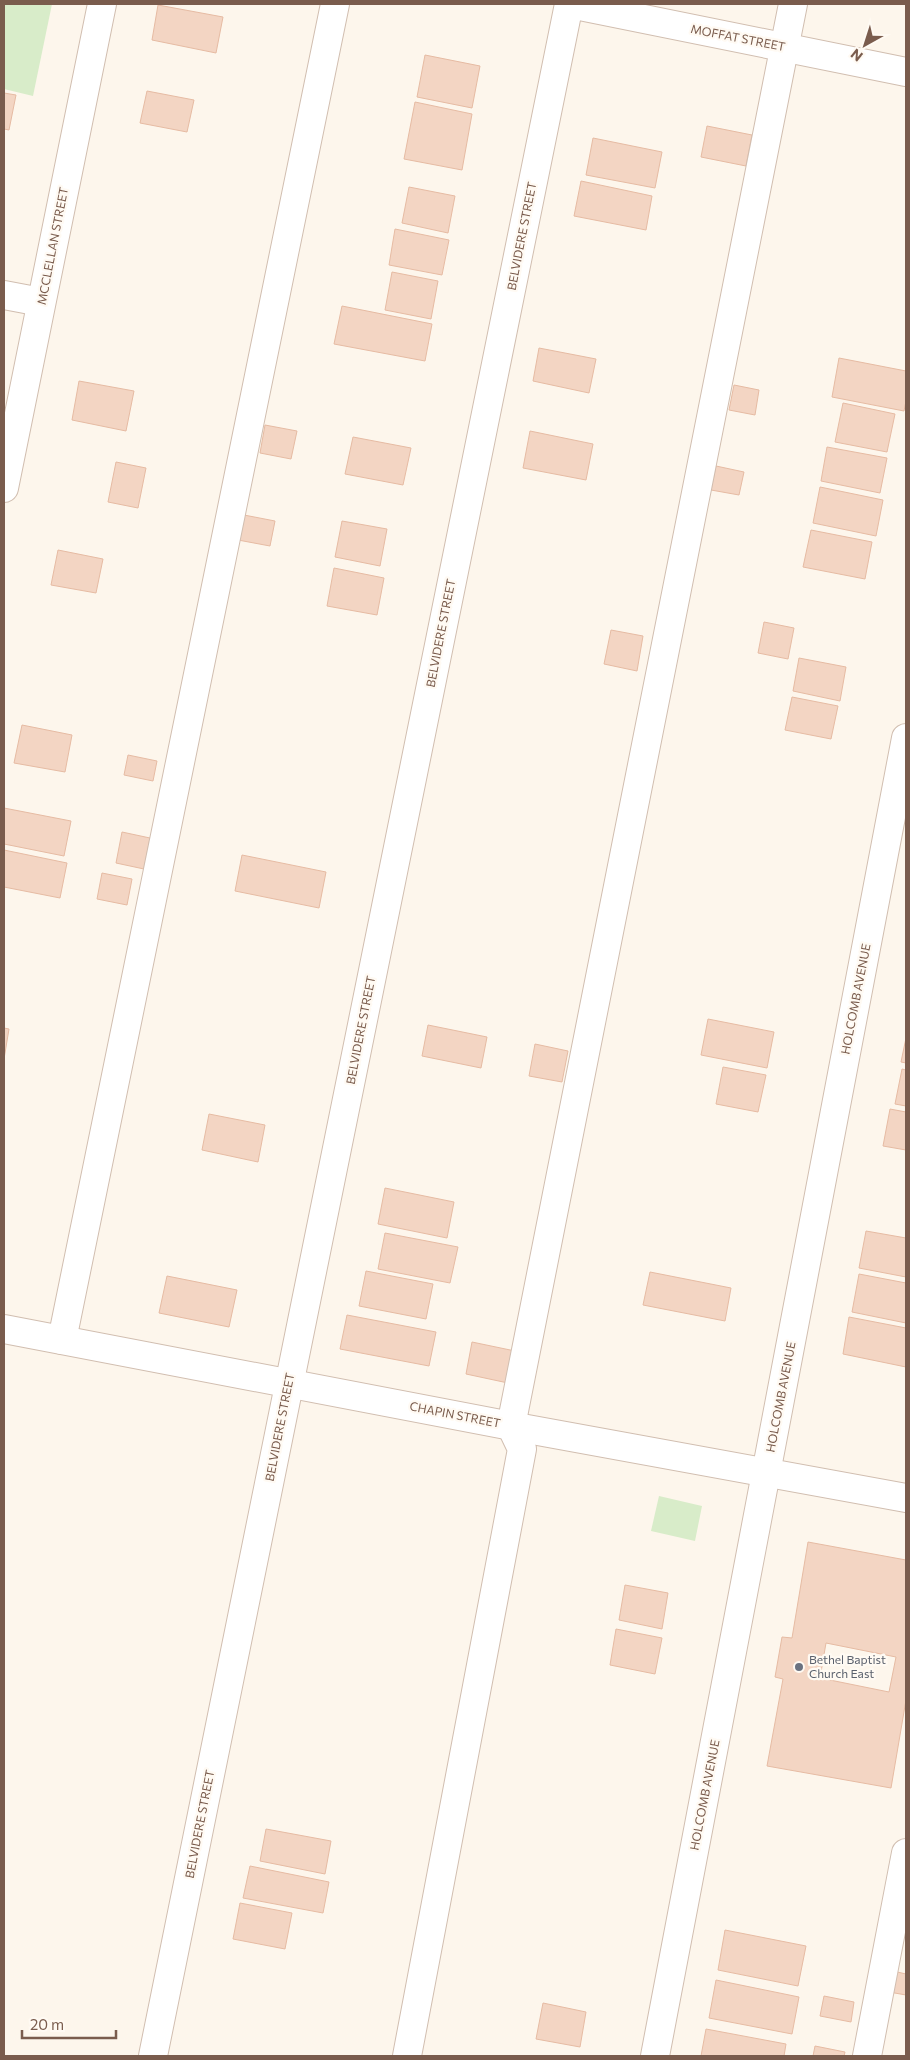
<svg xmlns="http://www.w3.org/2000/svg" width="910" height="2060" font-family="Commissioner,sans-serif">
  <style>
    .green { fill: #d8ecc9 }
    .building { fill: #f3d5c3; stroke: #e6bba3; fill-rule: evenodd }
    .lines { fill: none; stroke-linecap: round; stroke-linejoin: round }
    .minor-casing { stroke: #d1beb0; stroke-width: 30 }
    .minor { stroke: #fff; stroke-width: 28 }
    .worship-dot { fill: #6b7280; stroke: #fffaf3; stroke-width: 2 }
    .labels { text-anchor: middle; stroke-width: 4.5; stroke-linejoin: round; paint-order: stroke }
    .street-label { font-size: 12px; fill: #7a5c4d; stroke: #fffaf3 }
    .worship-label { font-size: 12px; fill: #5b616d; stroke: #fffaf3; text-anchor: start }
  </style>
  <rect width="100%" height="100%" fill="#fdf6ec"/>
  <g class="green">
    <polygon points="4,4 52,4 33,96 4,89"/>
    <polygon points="659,1496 702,1506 695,1541 651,1531"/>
  </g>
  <g class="building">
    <polygon points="158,5 223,17 216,53 152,40"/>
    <polygon points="425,55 480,66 472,108 417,97"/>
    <polygon points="147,91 194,100 187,132 140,123"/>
    <polygon points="4,93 16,95 9,130 4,129"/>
    <polygon points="415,102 472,114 462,170 404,159"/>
    <polygon points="707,126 752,135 746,166 701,157"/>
    <polygon points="593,138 662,152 655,188 586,175"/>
    <polygon points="581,181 652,196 646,230 574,216"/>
    <polygon points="409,187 455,196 448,233 402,223"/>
    <polygon points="395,229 449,240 442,275 389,265"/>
    <polygon points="392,272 438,281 431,319 385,310"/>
    <polygon points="342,306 432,324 425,361 334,344"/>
    <polygon points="539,348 596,359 589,393 533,381"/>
    <polygon points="839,358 906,371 906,401 904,411 832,397"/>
    <polygon points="79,381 134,391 126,431 72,420"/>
    <polygon points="734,385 759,390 755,415 729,410"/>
    <polygon points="843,403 895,414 887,452 835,442"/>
    <polygon points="265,425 297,431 291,459 260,453"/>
    <polygon points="530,431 593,444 586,480 523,468"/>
    <polygon points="353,437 411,448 403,485 345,474"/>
    <polygon points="827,447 887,458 880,493 821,481"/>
    <polygon points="116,462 146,468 138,508 108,502"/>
    <polygon points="716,466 744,472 739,495 711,490"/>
    <polygon points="820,487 883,500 876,536 813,523"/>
    <polygon points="244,515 275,521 270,546 238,540"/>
    <polygon points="342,521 387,529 380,566 335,557"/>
    <polygon points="811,530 872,542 865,579 803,567"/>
    <polygon points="58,550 103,559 96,593 51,585"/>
    <polygon points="334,568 384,578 377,615 327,606"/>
    <polygon points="764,622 794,628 788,659 758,653"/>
    <polygon points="611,630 643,636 637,671 604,664"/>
    <polygon points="799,658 846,667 840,701 793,691"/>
    <polygon points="792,697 838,706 831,739 785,730"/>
    <polygon points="22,725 72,735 65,772 14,763"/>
    <polygon points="128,755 157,761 153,781 124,775"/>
    <polygon points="4,808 71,821 64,856 4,844"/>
    <polygon points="122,832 150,838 144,869 116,863"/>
    <polygon points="4,850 67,863 60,898 4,887"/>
    <polygon points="242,855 326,872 319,908 235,891"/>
    <polygon points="102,873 132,879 127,905 97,899"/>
    <polygon points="708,1019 774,1032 767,1068 701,1055"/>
    <polygon points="428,1025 487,1037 481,1068 422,1056"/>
    <polygon points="4,1028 9,1029 4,1059"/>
    <polygon points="906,1038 906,1063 901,1062"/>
    <polygon points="535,1044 568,1051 562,1082 529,1076"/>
    <polygon points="723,1067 766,1075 758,1112 716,1104"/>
    <polygon points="902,1069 906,1070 906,1106 895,1104"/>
    <polygon points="890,1109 906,1112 906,1150 883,1146"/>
    <polygon points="209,1114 265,1125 258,1162 202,1150"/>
    <polygon points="385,1188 454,1202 447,1238 378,1224"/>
    <polygon points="866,1231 906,1238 906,1277 859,1268"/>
    <polygon points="385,1233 458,1247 450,1283 378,1269"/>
    <polygon points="366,1271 433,1284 426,1319 359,1306"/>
    <polygon points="650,1272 731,1288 725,1321 643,1305"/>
    <polygon points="859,1274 906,1283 906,1323 852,1312"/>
    <polygon points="167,1276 237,1290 229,1327 159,1313"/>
    <polygon points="347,1315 436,1332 429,1366 340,1349"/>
    <polygon points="849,1317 906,1328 906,1367 843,1354"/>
    <polygon points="472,1342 515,1351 508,1383 466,1374"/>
    <path d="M808,1542L906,1560V1700L891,1788L767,1766L783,1679L775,1677L782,1637L792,1638ZM826,1643L896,1657L889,1692L820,1678Z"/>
    <polygon points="625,1585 668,1593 662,1629 619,1620"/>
    <polygon points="616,1629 662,1638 655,1674 610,1665"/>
    <polygon points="266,1829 331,1841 325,1874 260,1861"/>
    <polygon points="250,1866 329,1882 323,1913 243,1898"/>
    <polygon points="240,1903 292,1913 285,1949 233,1939"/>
    <polygon points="725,1930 806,1946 798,1986 718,1970"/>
    <polygon points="893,1971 906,1974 906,1995 889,1992"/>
    <polygon points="716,1980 799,1997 792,2034 709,2018"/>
    <polygon points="824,1996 854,2002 851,2022 820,2016"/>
    <polygon points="543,2003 586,2012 580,2047 536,2039"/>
    <polygon points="706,2029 786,2044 784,2056 701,2056"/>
    <polygon points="815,2046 845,2052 844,2056 813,2056"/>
  </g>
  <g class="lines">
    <g class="minor-casing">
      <g id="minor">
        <polyline points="570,4 906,72"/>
        <polyline points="4,295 41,302"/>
        <polyline points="4,488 102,4"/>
        <polyline points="4,1329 527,1429 906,1498"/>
        <polyline points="62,1340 335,4"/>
        <polyline points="153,2056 569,4"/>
        <polyline points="407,2056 522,1449 511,1426 793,4"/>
        <polyline points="655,2056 906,738"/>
        <polyline points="867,2056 906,1853"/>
      </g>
    </g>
    <use href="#minor" class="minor"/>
  </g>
  <circle class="worship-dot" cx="799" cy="1667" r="5"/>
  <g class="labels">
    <g class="street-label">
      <text transform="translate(738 38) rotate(11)" y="4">MOFFAT STREET</text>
      <text transform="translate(522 236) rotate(-79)" y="4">BELVIDERE STREET</text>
      <text transform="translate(53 246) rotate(-79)" y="4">MCCLELLAN STREET</text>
      <text transform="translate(441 633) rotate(-79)" y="4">BELVIDERE STREET</text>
      <text transform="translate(856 999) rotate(-79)" y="4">HOLCOMB AVENUE</text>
      <text transform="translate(361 1030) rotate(-79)" y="4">BELVIDERE STREET</text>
      <text transform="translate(781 1397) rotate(-79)" y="4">HOLCOMB AVENUE</text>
      <text transform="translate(455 1415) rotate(11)" y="4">CHAPIN STREET</text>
      <text transform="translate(280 1427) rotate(-79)" y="4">BELVIDERE STREET</text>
      <text transform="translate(705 1795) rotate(-79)" y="4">HOLCOMB AVENUE</text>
      <text transform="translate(200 1824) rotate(-79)" y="4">BELVIDERE STREET</text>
    </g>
    <g class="worship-label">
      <text x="809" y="1664">Bethel Baptist<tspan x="809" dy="14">Church East</tspan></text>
    </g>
  </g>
  <rect width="910" height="2060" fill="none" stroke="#7a5c4d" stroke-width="10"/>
  <g transform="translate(865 45) rotate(219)" stroke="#fffaf3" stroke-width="4" paint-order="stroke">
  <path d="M0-4L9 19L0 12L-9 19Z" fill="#7a5c4d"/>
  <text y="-8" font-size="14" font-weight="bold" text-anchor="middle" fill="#7a5c4d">N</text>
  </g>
  <path d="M22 2030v8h94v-8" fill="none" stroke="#7a5c4d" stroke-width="2.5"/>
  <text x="30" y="2030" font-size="15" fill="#7a5c4d" stroke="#fffaf3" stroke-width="4" paint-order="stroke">20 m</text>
</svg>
